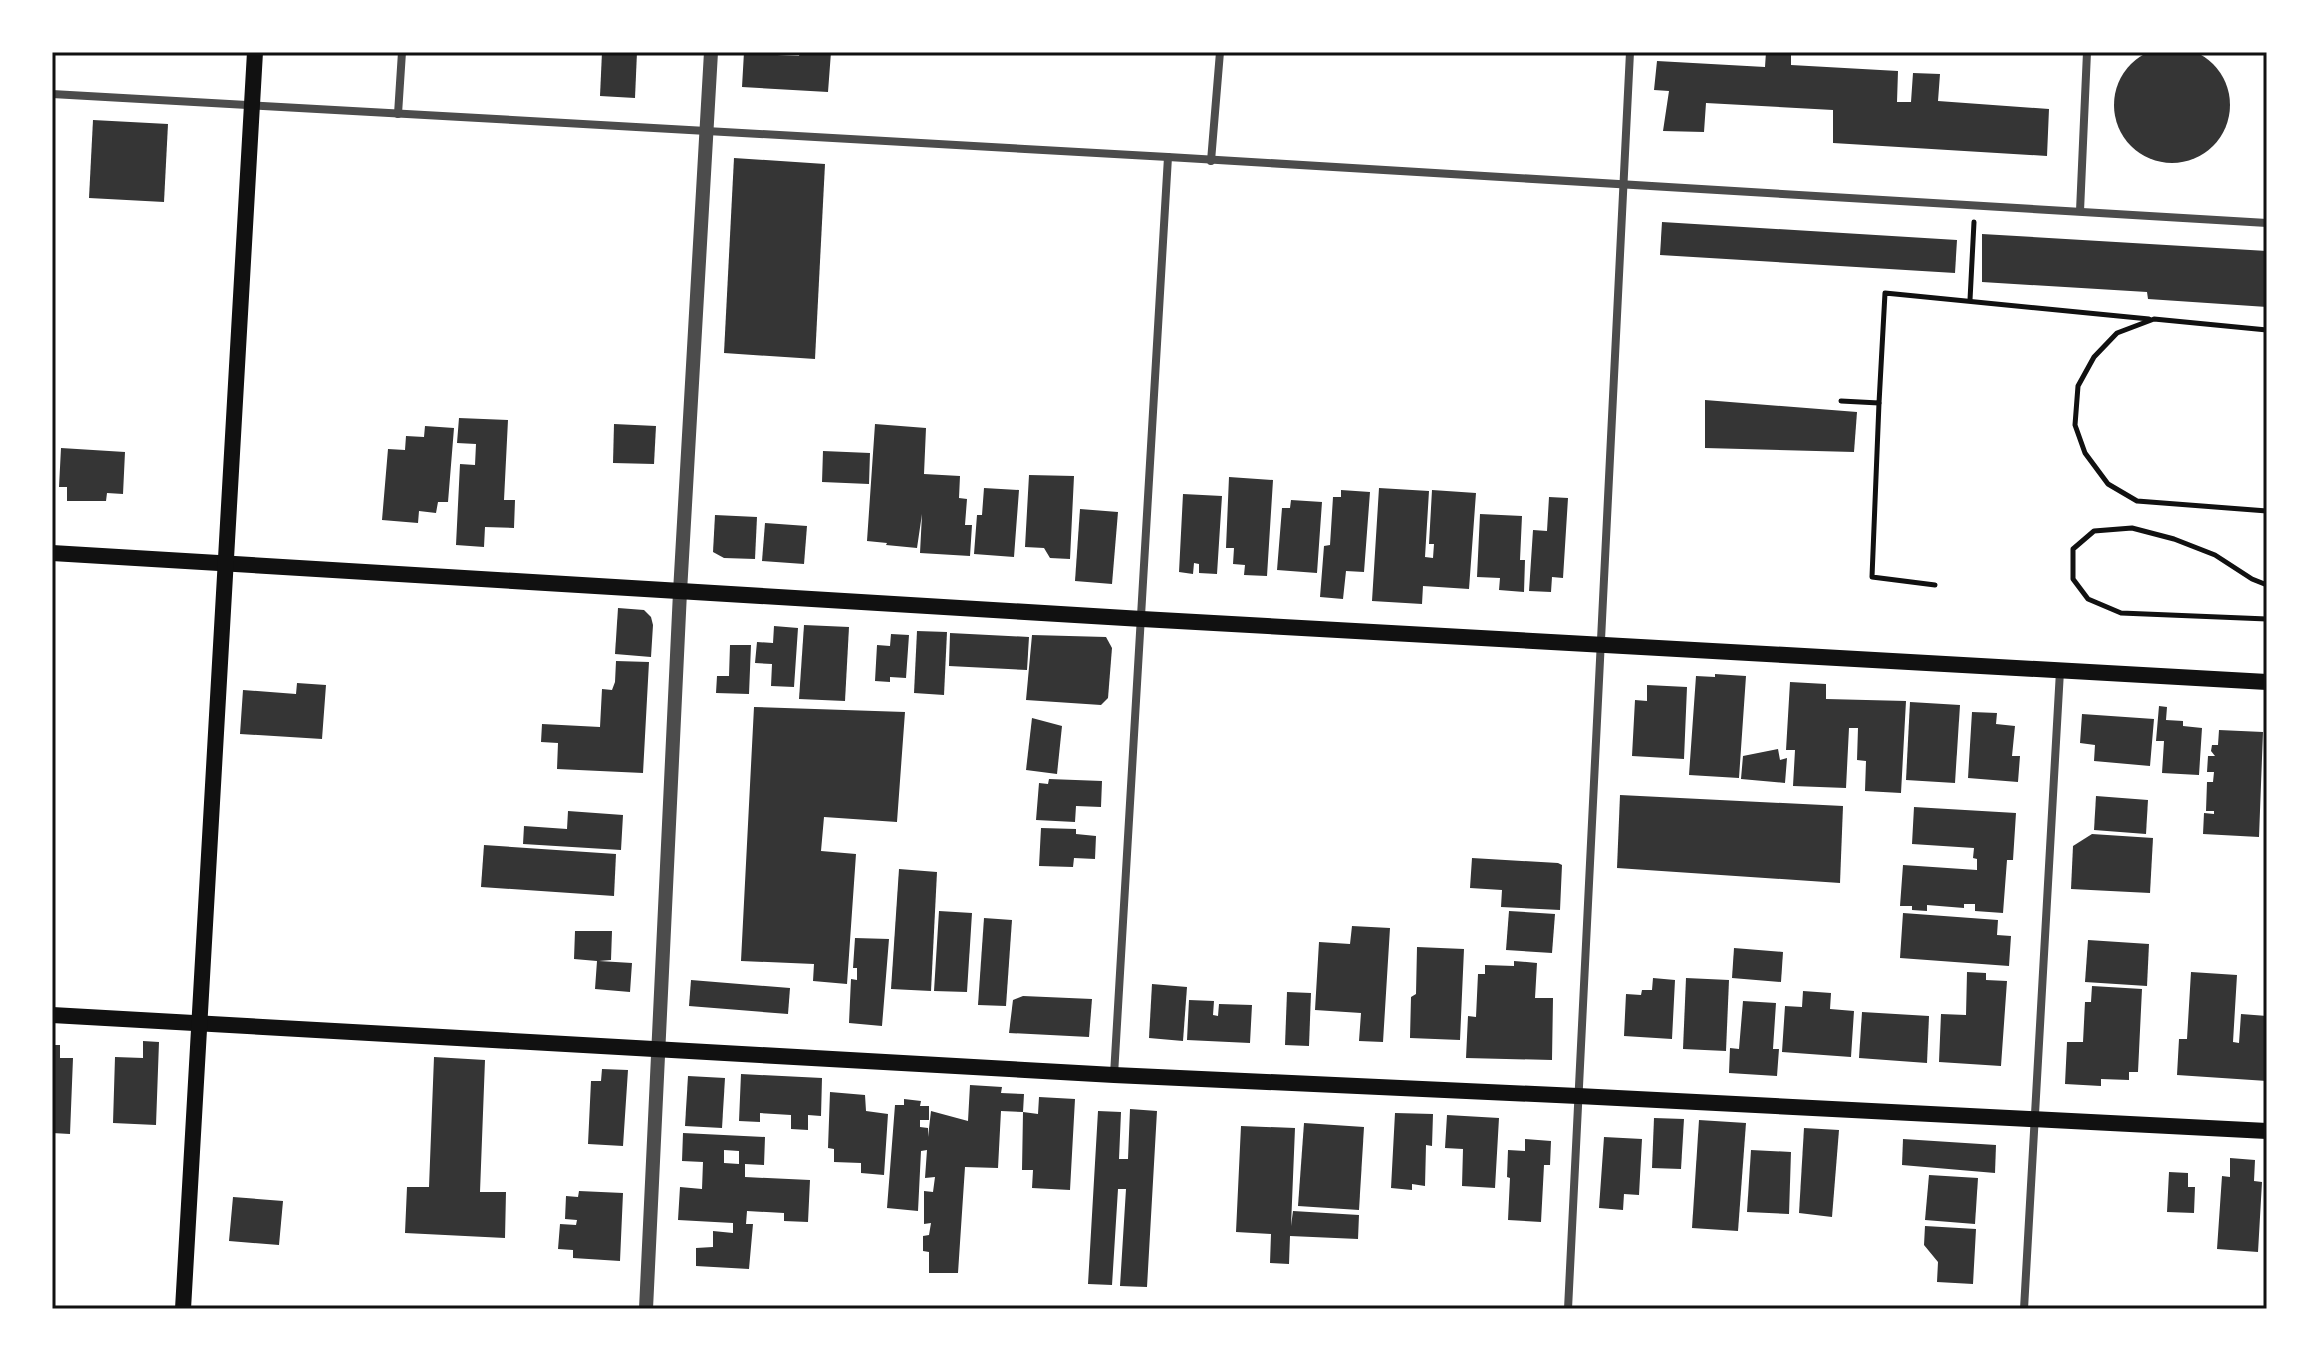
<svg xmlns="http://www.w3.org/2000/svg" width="2319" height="1361" font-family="'DM Sans',sans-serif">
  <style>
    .building { fill: #353535; fill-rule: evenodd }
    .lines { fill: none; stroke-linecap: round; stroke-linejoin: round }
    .path { stroke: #111; stroke-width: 5 }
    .minor { stroke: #4c4c4c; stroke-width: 8 }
    .tertiary { stroke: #4c4c4c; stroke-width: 14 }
    .secondary { stroke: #111; stroke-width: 16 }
    .neatline { fill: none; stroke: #111; stroke-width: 3 }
  </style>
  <rect width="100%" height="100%" fill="#fff"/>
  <g class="building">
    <circle cx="2172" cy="105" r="58"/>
    <polygon points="602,52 637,52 635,98 600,96"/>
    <polygon points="744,52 778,52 777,55 799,56 800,52 831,52 828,92 742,87"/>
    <polygon points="1766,52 1791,52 1791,65 1898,71 1897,102 1911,102 1913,73 1940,74 1938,101 2049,109 2047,156 1833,143 1833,110 1706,103 1704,132 1663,131 1669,91 1654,90 1657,61 1765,67"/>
    <polygon points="93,120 168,124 164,202 89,198"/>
    <polygon points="734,158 825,164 815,359 724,353"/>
    <polygon points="1662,222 1957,240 1955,273 1660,255"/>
    <polygon points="1982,234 2267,251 2267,307 2148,299 2147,292 1982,282"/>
    <polygon points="1705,400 1857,412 1854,452 1705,448"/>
    <polygon points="459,418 508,420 504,500 515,500 514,528 485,527 484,547 456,545 460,464 475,465 476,444 457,443"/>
    <polygon points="614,424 656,426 654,464 613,463"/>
    <polygon points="875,424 926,428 924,474 960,476 959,498 967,499 965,525 972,525 970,556 920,553 922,514 917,548 886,545 887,543 867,541"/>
    <polygon points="425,426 454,428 448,502 438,502 436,513 419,511 418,523 382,520 388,449 405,450 406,436 424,437"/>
    <polygon points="61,448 125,452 123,494 107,493 106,501 67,501 67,487 59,487"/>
    <polygon points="823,451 870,453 869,484 822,482"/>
    <polygon points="1029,475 1074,476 1070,559 1050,558 1044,548 1025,547"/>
    <polygon points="1229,477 1273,480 1267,576 1244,575 1245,565 1233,564 1234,548 1226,548"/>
    <polygon points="984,488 1019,490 1014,557 974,554 977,515 982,515"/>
    <polygon points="1379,488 1429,491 1425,557 1433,558 1434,544 1429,544 1432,490 1476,493 1469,589 1423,586 1422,604 1372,601"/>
    <polygon points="1341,490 1370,492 1364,572 1346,571 1343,599 1320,597 1324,546 1330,545 1333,497 1341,497"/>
    <polygon points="1183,494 1222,496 1217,574 1199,573 1199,564 1194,563 1193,574 1179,572"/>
    <polygon points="1549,497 1568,498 1563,578 1552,577 1551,592 1529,591 1533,530 1547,531"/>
    <polygon points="1291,500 1322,502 1317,573 1277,570 1282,508 1290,508"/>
    <polygon points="1080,509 1118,512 1112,584 1075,581"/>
    <polygon points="1480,514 1522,516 1520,560 1525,560 1524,592 1499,590 1500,578 1477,577"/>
    <polygon points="715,515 757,517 755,559 724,558 713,552"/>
    <polygon points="765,523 807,526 804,564 762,561"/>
    <polygon points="618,608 644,610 651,617 653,625 651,657 615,654"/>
    <polygon points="804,625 849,627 845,701 799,699"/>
    <polygon points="774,626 798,628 794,687 771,686 772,664 755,663 757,642 773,643"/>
    <polygon points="917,631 947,632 944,695 914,693"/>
    <polygon points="950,633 1029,637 1027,670 949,666"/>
    <polygon points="891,634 909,635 906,678 890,677 890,682 875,681 877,645 890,646"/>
    <polygon points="1032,635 1106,637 1112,648 1108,698 1101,705 1026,700"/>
    <polygon points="730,645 751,645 749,694 716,693 717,676 729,676"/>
    <polygon points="616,661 649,662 643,773 557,769 558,743 541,742 542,724 600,727 602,689 612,690 615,682"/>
    <polygon points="1715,674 1746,676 1739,778 1689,775 1696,676 1715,677"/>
    <polygon points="1790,682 1826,684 1826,699 1906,701 1901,793 1865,791 1866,761 1857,760 1858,728 1849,728 1846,788 1793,786 1795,750 1786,750"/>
    <polygon points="297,683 326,685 322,739 240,734 243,690 296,694"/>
    <polygon points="1647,685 1687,687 1684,759 1632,756 1635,700 1647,701"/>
    <polygon points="1910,702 1960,705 1955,783 1906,780"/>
    <polygon points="2159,706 2167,707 2166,720 2183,721 2183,726 2202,728 2199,775 2162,773 2164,741 2156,741"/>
    <polygon points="754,707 905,712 897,822 824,817 821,851 856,854 847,984 813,981 814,964 741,961"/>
    <polygon points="1972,712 1997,713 1996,724 2015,726 2012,756 2020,756 2018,782 1968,778"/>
    <polygon points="2082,714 2154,719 2150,766 2094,761 2095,745 2080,743"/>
    <polygon points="1032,718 1062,726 1057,774 1026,770"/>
    <polygon points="2219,730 2263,732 2259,837 2203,834 2204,813 2214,814 2214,811 2206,811 2207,782 2213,782 2214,772 2207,772 2208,756 2215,756 2211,751 2212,745 2218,745"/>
    <polygon points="1778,749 1780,760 1787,758 1785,783 1741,779 1743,756"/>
    <polygon points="1049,779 1102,781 1101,807 1076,806 1075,822 1036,820 1039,783 1048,784"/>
    <polygon points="1620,795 1843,806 1840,883 1617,868"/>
    <polygon points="2096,796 2148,800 2146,834 2094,830"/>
    <polygon points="1914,807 2016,813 2013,860 2007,860 2003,913 1975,911 1975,904 1964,904 1964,908 1927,905 1927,911 1912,910 1912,906 1900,906 1903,865 1977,870 1977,859 1973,858 1974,848 1912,844"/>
    <polygon points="568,811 623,815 621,850 523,844 524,826 567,829"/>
    <polygon points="1041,828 1076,829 1076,834 1096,836 1095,859 1074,858 1073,867 1039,866"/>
    <polygon points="2092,834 2153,838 2150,893 2071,889 2073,846"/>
    <polygon points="484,845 616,854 614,896 481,887"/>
    <polygon points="1472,858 1558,863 1562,865 1560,910 1501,907 1502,890 1470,888"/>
    <polygon points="899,869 937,872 931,991 891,989"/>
    <polygon points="939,911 972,913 967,992 934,991"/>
    <polygon points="1509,911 1555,914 1552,953 1506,950"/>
    <polygon points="1903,913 1998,920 1997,935 2011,936 2009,966 1900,958"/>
    <polygon points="984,918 1012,920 1006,1006 978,1005"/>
    <polygon points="1352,926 1390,928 1383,1042 1359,1041 1361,1013 1315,1010 1319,942 1350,944"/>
    <polygon points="575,931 612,931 611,960 599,961 632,963 630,992 595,989 597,961 574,959"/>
    <polygon points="855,938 889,939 882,1026 849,1023 851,979 857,980 857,968 853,968"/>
    <polygon points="2088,940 2149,944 2147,986 2085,982"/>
    <polygon points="1417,947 1464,949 1460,1040 1410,1038 1411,997 1416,994"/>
    <polygon points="1734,948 1783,952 1781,982 1732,978"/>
    <polygon points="1514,961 1537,963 1535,998 1553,998 1552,1060 1466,1058 1468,1016 1476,1017 1478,974 1485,974 1485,965 1514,966"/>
    <polygon points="1967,972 1986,973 1986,980 2007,981 2001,1066 1939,1062 1941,1014 1966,1015"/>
    <polygon points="2191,972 2237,975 2233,1042 2239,1043 2241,1014 2267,1016 2267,1081 2177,1075 2179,1039 2187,1039"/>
    <polygon points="1653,978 1675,980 1672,1039 1624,1036 1626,994 1641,995 1642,990 1652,990"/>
    <polygon points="1686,978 1729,980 1726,1051 1683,1049"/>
    <polygon points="691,980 790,988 788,1014 689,1006"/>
    <polygon points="1152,984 1187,987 1183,1041 1149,1038"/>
    <polygon points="2092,986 2142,989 2138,1072 2129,1072 2129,1080 2101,1079 2101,1086 2065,1084 2067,1042 2083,1042 2085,1002 2091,1002"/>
    <polygon points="1803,991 1831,993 1830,1009 1854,1011 1851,1057 1782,1052 1785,1006 1802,1007"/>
    <polygon points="1287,992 1311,993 1309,1046 1285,1045"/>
    <polygon points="1023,996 1092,999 1089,1037 1009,1033 1013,1000"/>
    <polygon points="1189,1000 1214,1001 1213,1015 1218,1016 1219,1004 1252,1005 1250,1043 1187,1040"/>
    <polygon points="1743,1001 1776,1003 1773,1049 1779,1049 1777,1076 1729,1073 1730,1048 1739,1049"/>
    <polygon points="1862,1012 1929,1016 1927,1063 1859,1058"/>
    <polygon points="143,1041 159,1042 156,1125 113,1123 115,1057 143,1058"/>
    <polygon points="52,1045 60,1045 60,1058 73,1058 70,1134 52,1133"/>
    <polygon points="434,1057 485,1060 480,1192 506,1192 505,1238 405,1233 407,1187 429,1187"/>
    <polygon points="602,1069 628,1070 623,1146 588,1144 591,1081 601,1081"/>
    <polygon points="741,1074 822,1078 821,1116 808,1115 808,1130 791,1129 791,1115 760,1113 760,1122 739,1121"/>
    <polygon points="688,1076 725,1078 722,1128 685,1126"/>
    <polygon points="970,1085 1002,1087 1001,1093 1024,1094 1023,1112 1001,1111 998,1168 965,1167 958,1273 929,1273 929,1252 923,1251 923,1236 929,1235 931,1223 924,1224 924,1191 933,1192 935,1177 925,1178 927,1150 921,1151 918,1211 887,1208 895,1105 904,1105 904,1099 921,1101 920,1106 929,1106 929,1120 920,1120 920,1127 928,1128 928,1137 931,1111 968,1121"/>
    <polygon points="830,1092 865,1095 866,1111 888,1114 884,1175 861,1173 861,1163 834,1162 834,1149 828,1148"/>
    <polygon points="1039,1097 1075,1099 1070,1190 1032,1188 1033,1170 1022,1170 1023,1112 1038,1114"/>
    <polygon points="1130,1109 1157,1111 1147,1287 1120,1286 1126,1189 1118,1189 1112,1285 1088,1284 1098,1111 1121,1112 1119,1159 1128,1159"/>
    <polygon points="1395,1113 1433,1114 1432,1146 1426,1145 1425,1186 1412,1184 1412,1190 1391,1188"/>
    <polygon points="1447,1115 1499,1118 1495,1188 1462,1186 1463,1149 1445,1148"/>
    <polygon points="1654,1118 1684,1119 1681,1169 1652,1168"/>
    <polygon points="1699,1120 1746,1123 1738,1231 1692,1228"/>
    <polygon points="1304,1123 1364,1127 1359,1210 1298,1206"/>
    <polygon points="1241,1126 1295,1128 1291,1226 1293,1211 1359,1215 1358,1239 1290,1236 1289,1264 1270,1263 1271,1234 1236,1232"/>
    <polygon points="1804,1128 1839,1130 1832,1217 1799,1213"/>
    <path d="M683,1133L765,1137L764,1165L745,1164V1177L810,1180L808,1222L784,1221V1213L747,1211L746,1224H753L749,1269L696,1266V1248L713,1247V1231L733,1233V1223L678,1220L680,1187L702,1189L703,1162L682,1161ZM724,1150L739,1151V1164L724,1163Z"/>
    <polygon points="1604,1137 1642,1139 1639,1195 1624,1194 1623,1210 1599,1208"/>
    <polygon points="1525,1139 1551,1141 1550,1165 1544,1165 1541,1222 1508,1220 1510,1178 1507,1177 1508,1150 1525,1151"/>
    <polygon points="1903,1139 1996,1145 1995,1173 1902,1165"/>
    <polygon points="1751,1150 1791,1152 1789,1214 1747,1212"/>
    <polygon points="2230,1158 2255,1160 2254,1181 2262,1182 2258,1252 2217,1249 2222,1176 2230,1177"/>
    <polygon points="2169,1172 2188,1173 2188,1187 2195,1187 2194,1213 2167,1212"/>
    <polygon points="1929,1175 1978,1178 1975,1224 1925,1220"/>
    <polygon points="579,1191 623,1193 620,1261 573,1258 573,1250 558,1249 560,1224 576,1225 577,1220 565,1219 566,1196 578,1197"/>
    <polygon points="233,1197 283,1201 279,1245 229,1241"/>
    <polygon points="1925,1226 1976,1229 1973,1284 1937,1282 1938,1262 1924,1245"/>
  </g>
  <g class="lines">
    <g class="path">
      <polyline points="1970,300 1974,222"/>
      <polyline points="2267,330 2154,319 2117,333 2094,357 2078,386 2075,425 2085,453 2108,484 2137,501 2267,511"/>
      <polyline points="1841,401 1879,403 1885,293 2149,319"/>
      <polyline points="1879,403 1872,577 1935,585"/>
      <polyline points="2267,585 2252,579 2215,555 2174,539 2132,528 2094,531 2073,549 2073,579 2088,599 2121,613 2267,619"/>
    </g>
    <g class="minor">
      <polyline points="52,94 1168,157 2267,223"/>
      <polyline points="398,114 402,52"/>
      <polyline points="1211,161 1220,52"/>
      <polyline points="2080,211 2087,52"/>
      <polyline points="1114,1075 1168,157"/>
      <polyline points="1568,1309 1630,52"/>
      <polyline points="2024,1309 2060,671"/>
    </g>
    <polyline class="tertiary" points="646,1309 680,592 711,52"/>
    <g class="secondary">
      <polyline points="52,553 1142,619 2267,682"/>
      <polyline points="52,1015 1114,1075 1578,1096 2267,1131"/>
      <polyline points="183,1309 255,52"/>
    </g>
  </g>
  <rect width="2319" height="1361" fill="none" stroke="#ffffff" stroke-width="108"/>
  <rect x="54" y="54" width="2211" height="1253" class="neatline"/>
</svg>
